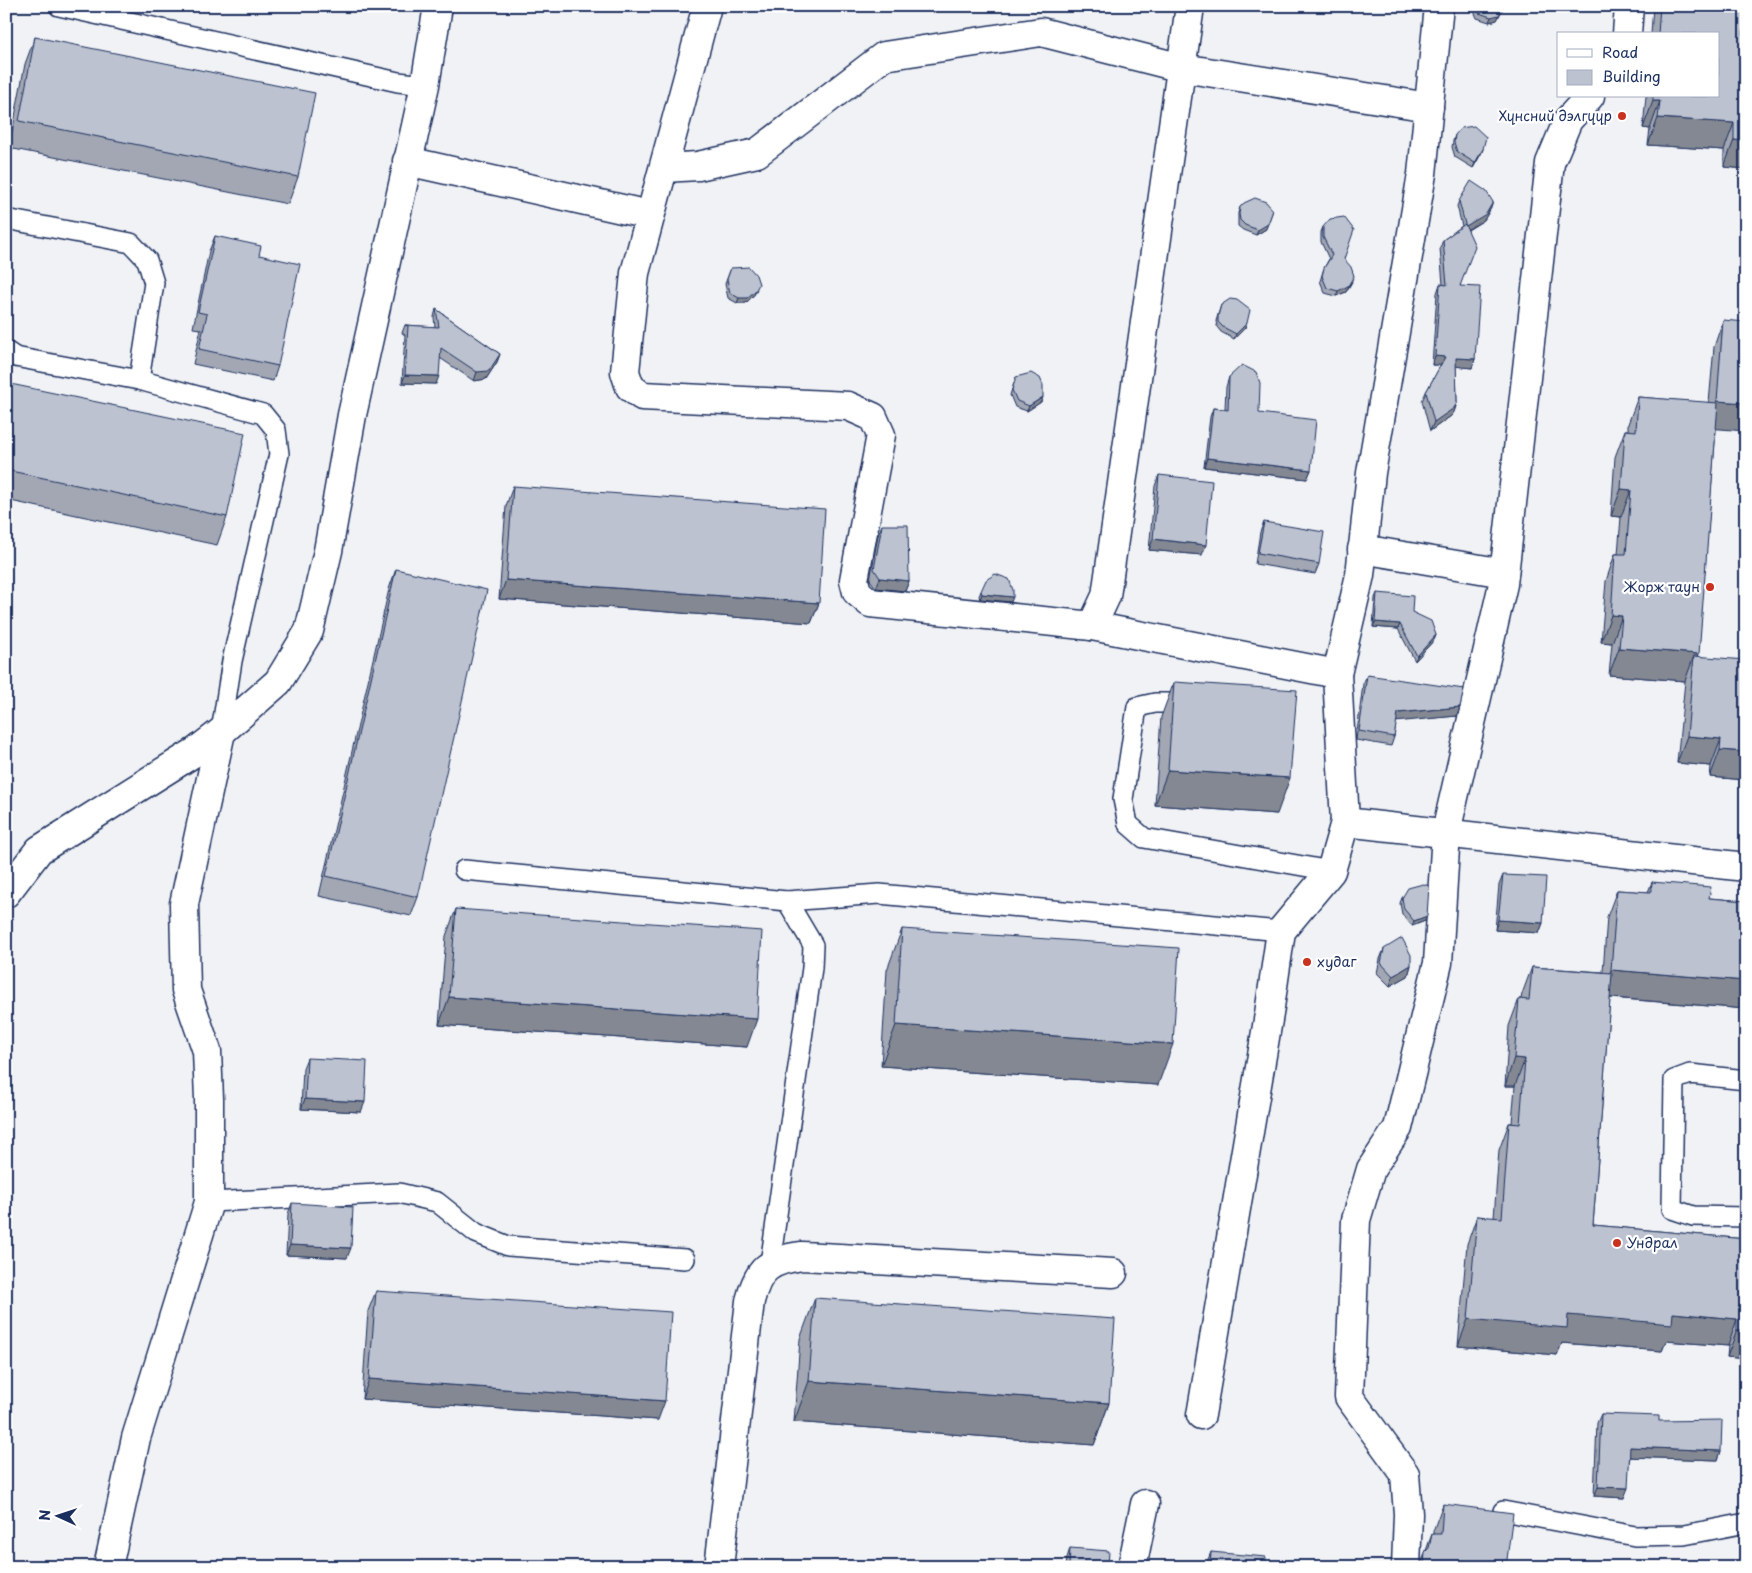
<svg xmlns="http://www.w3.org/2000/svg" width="1752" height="1573" font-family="'Playpen Sans',sans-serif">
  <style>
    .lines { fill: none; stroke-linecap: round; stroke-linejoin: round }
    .service-casing { stroke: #1b2f5e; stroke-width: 22 }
    .minor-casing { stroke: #1b2f5e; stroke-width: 31 }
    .service { stroke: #fff; stroke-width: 19 }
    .minor { stroke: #fff; stroke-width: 28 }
    .wall { fill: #a2a7b3; stroke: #1b2f5e }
    .shaded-wall { fill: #848892; stroke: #1b2f5e }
    .building { fill: #bcc2d0; stroke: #1b2f5e }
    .poi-dot { fill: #c8321e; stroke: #fff; stroke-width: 2 }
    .labels { text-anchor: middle; stroke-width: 4.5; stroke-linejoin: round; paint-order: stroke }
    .poi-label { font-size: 14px; fill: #1b2f5e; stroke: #fff; text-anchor: end }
  </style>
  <rect width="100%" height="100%" fill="#f1f2f5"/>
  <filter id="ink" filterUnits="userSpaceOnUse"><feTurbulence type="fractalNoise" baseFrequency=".02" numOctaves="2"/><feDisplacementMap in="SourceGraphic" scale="10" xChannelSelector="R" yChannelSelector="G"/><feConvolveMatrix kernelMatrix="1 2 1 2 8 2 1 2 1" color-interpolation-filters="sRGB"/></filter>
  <g filter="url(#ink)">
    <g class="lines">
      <g class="service-casing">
        <g id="service">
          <polyline points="59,6 398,82 425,85"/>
          <polyline points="6,219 131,243 147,260 154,283 139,380"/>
          <polyline points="6,351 15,357 139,380 263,414 276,430 279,454 232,661 221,732"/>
          <polyline points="1191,703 1155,703 1137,707 1123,799 1128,824 1144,838 1331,871"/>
          <polyline points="464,870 787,901 813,945 812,968 770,1264"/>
          <polyline points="787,901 879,894 1281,931"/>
          <polyline points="1746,1080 1690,1074 1674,1080 1672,1209 1693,1216 1746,1217"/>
          <polyline points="209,1202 399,1193 437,1202 476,1233 508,1246 685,1259"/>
          <polyline points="1503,1511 1635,1536 1684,1535 1746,1523"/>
        </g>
      </g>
      <g class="minor-casing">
        <g id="minor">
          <polyline points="707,6 635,273 625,372 630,387 642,396 848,406 873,417 881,435 854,580 857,592 870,603 1092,626 1106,596 1190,6"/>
          <polyline points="1439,6 1422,174 1371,473 1360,575 1337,674 1345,822 1746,867"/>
          <polyline points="1627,34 1629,6"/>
          <polyline points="407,161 649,215"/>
          <polyline points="664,168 698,166 757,153 884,56 1041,32 1182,68 1429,107"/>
          <polyline points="1362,549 1504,573"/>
          <polyline points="1092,626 1337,674"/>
          <polyline points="6,893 39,850 195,752 221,732 278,682 309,631 328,551 352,415 425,85 438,6"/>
          <polyline points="1201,1415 1269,1014 1281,931 1331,871 1345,822"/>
          <polyline points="108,1567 136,1438 209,1202 209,1099 207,1051 186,990 184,904 221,732"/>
          <path d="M719,1567L750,1301C758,1269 769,1260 802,1256L1113,1273"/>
          <polyline points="1132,1567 1145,1504"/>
          <polyline points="1406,1567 1408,1514 1405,1474 1349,1397 1356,1220 1371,1169 1398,1128 1438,963 1446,832 1503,584 1550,163 1568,120 1590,96"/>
        </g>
      </g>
      <use href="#service" class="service"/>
      <use href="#minor" class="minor"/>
    </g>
    <g class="wall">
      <polygon points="1472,6 1504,6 1497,20 1489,22 1477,18"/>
      <polygon points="1653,6 1745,6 1741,62 1746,169 1724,167 1724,150 1648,145 1650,129 1643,128 1646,96 1718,96 1718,34 1651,34"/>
      <polygon points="35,37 298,177 288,204 9,148 25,64"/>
      <polygon points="1455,135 1483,149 1481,154 1473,168 1455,157 1452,147 1453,141"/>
      <polygon points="1459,201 1491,208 1484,220 1468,230 1460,286 1475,359 1472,368 1456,366 1457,403 1454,412 1451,416 1430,431 1422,401 1426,392 1441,365 1432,365 1437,293 1440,284 1443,285 1440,248 1443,240 1462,226 1457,206"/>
      <polygon points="1240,207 1266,229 1256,235 1243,230 1238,226 1238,213"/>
      <polygon points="1323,227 1344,259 1352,282 1346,292 1336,296 1325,293 1320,281 1324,268 1329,259 1321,242 1321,232"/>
      <polygon points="215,236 259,255 278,366 273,381 193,364 201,329 193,328 209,251"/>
      <polygon points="731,268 757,289 754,295 746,303 737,303 728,298 725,284"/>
      <polygon points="1221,305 1245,328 1234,339 1221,332 1217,327 1216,321"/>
      <polygon points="436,309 500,354 497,362 486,379 474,381 440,358 436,384 402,383 405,335 402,333 405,325 435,327 434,317"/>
      <polygon points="1723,320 1716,429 1698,656 1746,780 1710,777 1711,766 1677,763 1685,681 1609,675 1612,643 1601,642 1606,581 1615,554 1618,554 1621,517 1611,516 1615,457 1625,430 1628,430 1628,424 1638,397 1709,403 1714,347"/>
      <polygon points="1016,377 1043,397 1041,402 1027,411 1015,407 1010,395"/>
      <polygon points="1229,377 1259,413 1311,470 1307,479 1204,467 1210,417 1213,408 1225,409 1226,387"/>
      <polygon points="6,383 227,517 217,545 6,500"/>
      <polygon points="1159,475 1202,555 1149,550 1155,486"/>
      <polygon points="513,486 819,603 811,623 499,599 506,506"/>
      <polygon points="1264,522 1319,564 1315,574 1255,564 1260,532"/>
      <polygon points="882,525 909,581 905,591 876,588 870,580 878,535"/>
      <polygon points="396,569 418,897 411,916 319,896 389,589"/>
      <polygon points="981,591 1011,602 980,599 979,596"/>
      <polygon points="1377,593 1412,612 1436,635 1434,640 1415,661 1398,629 1373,627 1375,598"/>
      <polygon points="1367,675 1460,707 1457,716 1396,721 1394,737 1391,746 1356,740 1363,684"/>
      <polygon points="1174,682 1277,814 1155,805 1161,717"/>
      <polygon points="1503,875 1543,923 1539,933 1495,930 1499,885"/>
      <polygon points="1652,882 1709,898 1746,901 1746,1009 1610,998 1593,1225 1746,1239 1746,1359 1727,1357 1728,1346 1666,1341 1662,1351 1562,1343 1557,1355 1458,1346 1467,1244 1477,1216 1494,1218 1499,1150 1509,1123 1512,1123 1515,1086 1505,1086 1509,1026 1519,999 1521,999 1522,994 1532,967 1603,972 1607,917 1617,890 1648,892"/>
      <polygon points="1402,898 1425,921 1412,926 1402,914 1400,903"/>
      <polygon points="456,909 747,1047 439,1025 446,936"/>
      <polygon points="902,929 1158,1085 881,1066 887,970"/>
      <polygon points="1384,949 1411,965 1408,976 1390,986 1377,973 1380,959"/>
      <polygon points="307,1058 361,1112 301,1109 303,1068"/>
      <polygon points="292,1203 347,1258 286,1255 288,1214"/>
      <polygon points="376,1291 658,1420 362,1399 368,1311"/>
      <polygon points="815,1298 1109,1403 1094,1445 794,1422 800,1339"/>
      <polygon points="1601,1414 1659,1421 1721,1451 1718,1460 1630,1457 1624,1498 1594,1496 1597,1423"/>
      <polygon points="1443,1504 1506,1567 1420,1567 1432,1534 1433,1534 1433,1531"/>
      <polygon points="1070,1548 1108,1567 1066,1567 1067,1558"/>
      <polygon points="1211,1552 1265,1567 1207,1567 1207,1562"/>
    </g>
    <g class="shaded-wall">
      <polygon points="1504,6 1497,20 1489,22 1491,17"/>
      <polygon points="1653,101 1660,101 1650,129 1643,128"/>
      <polygon points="1658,118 1734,123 1724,150 1648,145"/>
      <polygon points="1734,140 1746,141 1746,169 1724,167"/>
      <polygon points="1483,149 1481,154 1473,168 1475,163"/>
      <polygon points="1493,202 1491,208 1484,220 1463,232 1465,227"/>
      <polygon points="1273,210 1266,229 1256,235 1258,230"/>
      <polygon points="1354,276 1346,292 1336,296 1338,291"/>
      <polygon points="756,290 754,295 746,303 737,303 739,298"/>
      <polygon points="1247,323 1245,328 1234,339 1236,334"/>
      <polygon points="500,354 497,362 486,379 474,381 477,372"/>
      <polygon points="1435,356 1445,357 1442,365 1432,365"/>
      <polygon points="1456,358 1475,359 1472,368 1453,366"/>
      <polygon points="405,375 439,376 436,384 402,383"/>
      <polygon points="1043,397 1041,402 1027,411 1029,406"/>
      <polygon points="1717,401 1746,403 1746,431 1707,428"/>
      <polygon points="1457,403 1454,412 1451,416 1430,431 1434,422"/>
      <polygon points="1207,458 1311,470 1307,479 1204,467"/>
      <polygon points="1621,489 1631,490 1621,517 1611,516"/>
      <polygon points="1153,539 1206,545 1202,555 1149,550"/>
      <polygon points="880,578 909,581 905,591 876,588"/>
      <polygon points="506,580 819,603 811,623 499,599"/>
      <polygon points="982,594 1013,597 1011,602 980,599"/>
      <polygon points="1611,615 1622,616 1612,643 1601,642"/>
      <polygon points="1375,622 1400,624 1398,629 1373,627"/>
      <polygon points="1436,635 1434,640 1415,661 1417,656"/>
      <polygon points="1619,648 1699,654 1693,672 1694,656 1685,681 1609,675"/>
      <polygon points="1460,707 1457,716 1395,722 1398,713"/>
      <polygon points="1687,736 1721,739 1711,766 1677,763"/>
      <polygon points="1720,750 1746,752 1746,780 1710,777"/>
      <polygon points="1168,770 1290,778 1277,814 1155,805"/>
      <polygon points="1427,916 1425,921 1412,926 1414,921"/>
      <polygon points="1498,920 1543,923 1539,933 1495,930"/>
      <polygon points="1411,965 1408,976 1390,986 1393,976"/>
      <polygon points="1611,970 1746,981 1746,1009 1601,997"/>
      <polygon points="449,997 757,1019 747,1047 439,1025"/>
      <polygon points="896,1025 1173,1044 1158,1085 881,1066"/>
      <polygon points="1514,1058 1525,1059 1515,1086 1505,1086"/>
      <polygon points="305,1099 365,1102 361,1112 301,1109"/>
      <polygon points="290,1245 351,1248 347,1258 286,1255"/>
      <polygon points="1673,1313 1737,1319 1728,1346 1666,1341 1662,1351 1562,1343 1557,1355 1458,1346 1468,1319 1568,1315"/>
      <polygon points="1737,1330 1746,1330 1746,1359 1727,1357"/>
      <polygon points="369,1379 665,1401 658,1420 362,1399"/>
      <polygon points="809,1381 1109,1403 1094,1445 794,1422"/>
      <polygon points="1630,1447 1721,1451 1718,1460 1627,1457"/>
      <polygon points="1598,1487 1628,1488 1624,1498 1594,1496"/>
    </g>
    <g class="building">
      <polygon points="1476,6 1504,6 1499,15 1491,17 1479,13"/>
      <polygon points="1660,6 1745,6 1741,62 1746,63 1746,141 1734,140 1734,123 1658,118 1660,101 1653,101 1653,96 1718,96 1718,34 1658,34"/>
      <polygon points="35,37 315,93 298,177 19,121"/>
      <polygon points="1474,126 1486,137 1483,149 1475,163 1457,152 1454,142 1455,135 1461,128"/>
      <polygon points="1471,181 1486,191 1493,202 1486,214 1466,226 1465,224 1459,201"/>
      <polygon points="1255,198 1266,202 1273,210 1268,224 1258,230 1245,225 1240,220 1239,214 1240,207 1244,203"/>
      <polygon points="1344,217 1354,230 1344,259 1351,267 1354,276 1348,286 1338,291 1327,288 1322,276 1324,268 1332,255 1323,237 1323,227 1330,219"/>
      <polygon points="1465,224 1475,246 1460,286 1480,287 1475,359 1456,358 1457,403 1454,408 1434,422 1426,392 1445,357 1435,356 1440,284 1447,285 1443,240"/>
      <polygon points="215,236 261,246 259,255 300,264 278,366 199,349 207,314 198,312"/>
      <polygon points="749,267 756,275 759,284 756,290 747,298 739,298 730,293 727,279 731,268"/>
      <polygon points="1230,299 1237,300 1250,310 1247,323 1236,334 1223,327 1218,322 1218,316 1221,305"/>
      <polygon points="436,309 500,354 489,371 477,372 441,348 439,376 405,375 408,326 405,325 439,327"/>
      <polygon points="1723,320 1746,322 1746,403 1717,401"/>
      <polygon points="1242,365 1256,372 1260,383 1259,413 1316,420 1311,470 1207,458 1213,408 1228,410 1229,377"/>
      <polygon points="1031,373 1040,378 1043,385 1043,397 1029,406 1017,401 1012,390 1016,377"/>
      <polygon points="6,383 245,433 227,517 6,470"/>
      <polygon points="1638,397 1718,403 1699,654 1619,648 1622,616 1611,615 1615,554 1626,554 1631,490 1621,489 1625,430 1636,431"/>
      <polygon points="1159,475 1212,481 1206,545 1153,539"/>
      <polygon points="513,486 825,509 819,603 506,580"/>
      <polygon points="1264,522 1324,532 1319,564 1258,553"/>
      <polygon points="882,525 908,525 909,581 880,578 874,569"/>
      <polygon points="396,569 487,590 418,897 326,876"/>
      <polygon points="995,574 1009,579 1013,590 1013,597 982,594 981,591 986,580"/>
      <polygon points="1377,593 1413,596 1412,612 1431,621 1436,635 1417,656 1400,624 1375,622"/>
      <polygon points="1694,656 1746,660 1746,752 1720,750 1721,739 1687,736"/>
      <polygon points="1367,675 1464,689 1460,707 1398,713 1394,737 1359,731"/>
      <polygon points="1174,682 1297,690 1290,778 1168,770"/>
      <polygon points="1503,875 1546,877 1543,923 1498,920"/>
      <polygon points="1652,882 1711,887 1709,898 1746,901 1746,981 1611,970 1617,890 1651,892"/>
      <polygon points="1423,884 1429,886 1427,916 1414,921 1404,909 1402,898 1408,888"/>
      <polygon points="456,909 762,931 757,1019 449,997"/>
      <polygon points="902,929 1179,948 1173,1044 896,1025"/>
      <polygon points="1402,938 1411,955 1411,965 1393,976 1381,963 1384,949"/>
      <polygon points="1532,967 1612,973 1593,1225 1746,1239 1746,1330 1737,1330 1737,1319 1673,1313 1672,1324 1568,1315 1567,1328 1468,1319 1477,1216 1502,1218 1509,1123 1520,1124 1525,1059 1514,1058 1519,999 1529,1000"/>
      <polygon points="307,1058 367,1061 365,1102 305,1099"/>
      <polygon points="292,1203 353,1207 351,1248 290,1245"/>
      <polygon points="376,1291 671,1312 665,1401 369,1379"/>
      <polygon points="815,1298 1115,1319 1109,1403 809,1381"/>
      <polygon points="1601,1414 1659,1416 1659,1421 1722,1420 1721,1451 1630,1447 1628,1488 1598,1487"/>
      <polygon points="1443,1504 1513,1513 1506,1567 1424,1567 1425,1552 1429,1548 1432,1534 1441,1534"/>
      <polygon points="1070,1548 1109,1551 1108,1567 1069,1567"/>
      <polygon points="1211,1552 1266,1557 1265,1567 1210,1567"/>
    </g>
  </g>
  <g class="poi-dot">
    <circle cx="1622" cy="116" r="5"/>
    <circle cx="1710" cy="587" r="5"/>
    <circle cx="1307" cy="962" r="5"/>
    <circle cx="1617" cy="1243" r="5"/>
  </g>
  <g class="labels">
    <g class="poi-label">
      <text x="1612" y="121">Хүнсний дэлгүүр</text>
      <text x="1700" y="592">Жорж таун</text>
      <text x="1317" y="967" text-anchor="start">худаг</text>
      <text x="1627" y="1248" text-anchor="start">Ундрал</text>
    </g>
  </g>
  <rect width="1752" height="1573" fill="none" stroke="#fff" stroke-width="25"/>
  <rect x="12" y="12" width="1727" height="1548" fill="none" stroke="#1b2f5e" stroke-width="2" filter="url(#ink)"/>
  <rect x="1557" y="32" width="162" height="65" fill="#ffffff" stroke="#a4acbf"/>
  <rect x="1567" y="49" width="25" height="8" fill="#ffffff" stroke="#a4acbf"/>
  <text x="1602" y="58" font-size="15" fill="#1b2f5e">Road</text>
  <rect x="1567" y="70" width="25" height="15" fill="#bcc2d0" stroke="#a4acbf"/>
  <text x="1602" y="82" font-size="15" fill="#1b2f5e">Building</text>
  <g transform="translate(58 1516) rotate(273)" stroke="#ffffff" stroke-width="4" paint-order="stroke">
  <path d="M0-4L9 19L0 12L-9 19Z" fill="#1b2f5e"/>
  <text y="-8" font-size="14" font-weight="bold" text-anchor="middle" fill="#1b2f5e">N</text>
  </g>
</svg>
